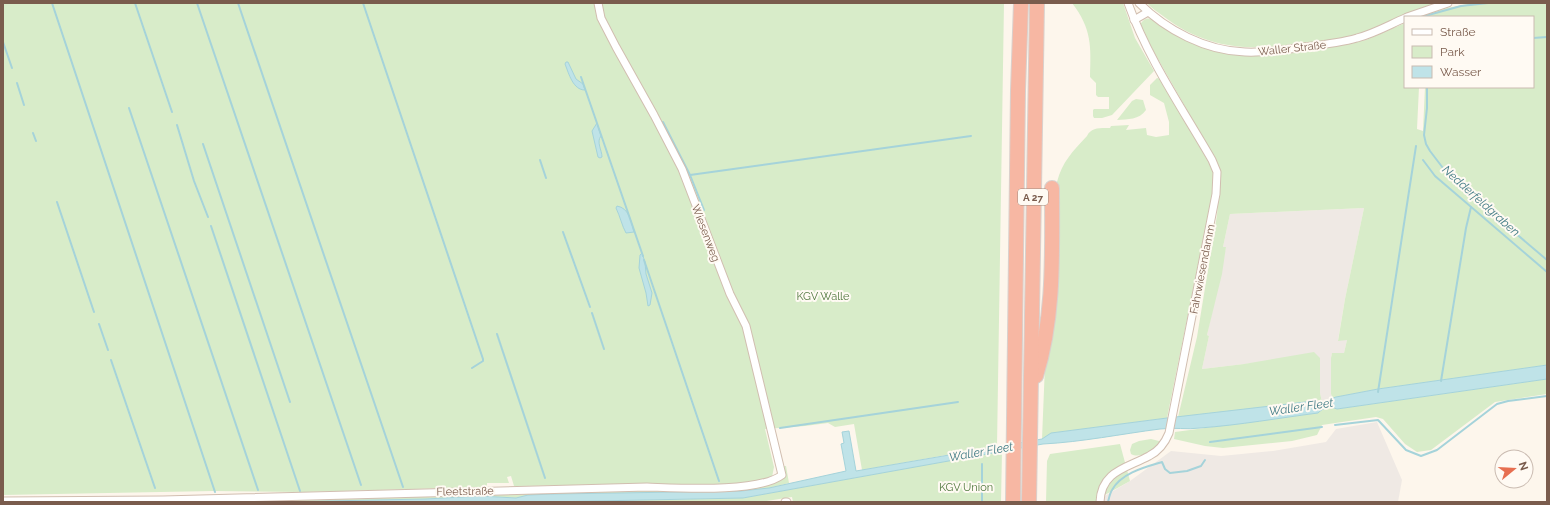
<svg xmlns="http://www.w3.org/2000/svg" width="1550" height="505" font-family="Raleway,sans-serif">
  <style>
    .industrial { fill: #efe9e4 }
    .green { fill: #d8ecc9 }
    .water { fill: #bfe3e8; stroke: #a5d3da }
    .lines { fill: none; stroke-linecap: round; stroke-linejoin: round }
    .stream { stroke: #a5d3da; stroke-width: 2 }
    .minor-casing { stroke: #d1beb0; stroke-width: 9 }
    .motorway-casing { stroke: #dad1cd; stroke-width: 16 }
    .minor { stroke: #fff; stroke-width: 7 }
    .motorway { stroke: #f7b7a3; stroke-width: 14 }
    .labels { text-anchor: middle; stroke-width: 4; stroke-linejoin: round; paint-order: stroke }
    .shield { fill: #fffaf3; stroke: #a28b7f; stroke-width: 1 }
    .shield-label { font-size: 10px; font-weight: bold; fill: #7a5c4d }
    .street-label { font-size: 11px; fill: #7a5c4d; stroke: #fffaf3 }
    .park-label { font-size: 11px; fill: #537a41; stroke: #fffaf3 }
    .water-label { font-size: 12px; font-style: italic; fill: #437c86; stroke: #fffaf3 }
  </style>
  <rect width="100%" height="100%" fill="#fdf6ec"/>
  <g class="industrial">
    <polygon points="1364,208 1345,299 1338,340 1347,340 1344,353 1332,353 1331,358 1331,394 1333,399 1322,402 1320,393 1320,358 1244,364 1202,369 1209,336 1207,335 1226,247 1223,247 1230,214"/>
    <polygon points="1377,422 1402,480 1398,502 1103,502 1103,497 1130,481 1171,451 1221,456 1273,451 1326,442 1336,429"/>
  </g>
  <g class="green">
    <path d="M3,3H1004L997,446L862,470L854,424L835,427L828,423L805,426L765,429L774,467L772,477C725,489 678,484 630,484C591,484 553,486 514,486L511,476L507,477L509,483H487V487L304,492L213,491L3,495Z"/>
    <path d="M1072,3H1123L1135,38L1154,71L1112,115L1102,118H1094L1093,116V110L1094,109H1109V97H1098L1096,95V83L1090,77C1091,46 1092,29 1072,3Z"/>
    <path d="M1147,3H1437C1407,14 1374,31 1343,38C1331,41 1319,41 1307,43C1252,51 1209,51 1163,16C1158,12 1151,8 1147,3Z"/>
    <path d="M1473,3H1547V365L1378,389L1336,397L1333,399L1331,394V358L1332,353H1344L1347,340L1338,341L1345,299L1364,208L1230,214L1223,247H1226L1222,274L1207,335L1209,336L1202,369L1244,364L1314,352L1320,358V393L1322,402L1314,401L1178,417L1197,337L1217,215L1219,187V166L1146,38L1140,25C1144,18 1147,18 1154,19L1227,53L1251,56L1293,53L1366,40L1405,23V87H1419L1417,129L1423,131L1425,87H1533V17H1418L1447,8Z"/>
    <path d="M1157,78L1161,79L1213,167L1214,186L1167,418L1052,433L1042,439L1045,365L1056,269L1057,182C1062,162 1073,151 1087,136C1091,127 1101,128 1110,128L1111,126L1129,125L1126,130L1146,128L1147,135L1156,137L1169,135V122L1164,103L1150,95V85Z"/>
    <path d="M1136,99L1143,100L1146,110C1139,120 1128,119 1117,120L1132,101Z"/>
    <path d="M1547,379V394L1495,402L1431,450L1417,452L1405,444L1383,419L1376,417L1322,425L1317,435L1292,441L1223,448L1205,446L1174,439L1175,432L1318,413C1324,407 1330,406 1337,409Z"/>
    <path d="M1151,439L1159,441L1160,442L1158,446C1150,451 1140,459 1131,454L1130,450L1132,444L1139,441Z"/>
    <polygon points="1120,444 1130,481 1103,496 1103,502 1046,502 1047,461 1050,454"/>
    <polygon points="1002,451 1001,502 793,502 792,497 760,502 545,502 743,498"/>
    <polygon points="782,466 786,466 789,483 769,488 741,491 554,494 528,495 516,498 480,496 426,499 276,502 102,502 757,486 773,483 779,480"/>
  </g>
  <g class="water">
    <path d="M566,62H568L576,79L583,84L585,90C573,90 569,74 565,64Z"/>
    <path d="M597,123L601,136C596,142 602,150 602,157L600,158L598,157L592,131Z"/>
    <path d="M617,206C629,208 631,221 634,232L626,233C622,226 620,216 616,208Z"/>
    <polygon points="642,253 645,262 646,274 652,293 650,305 648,306 646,293 639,268 640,255"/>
    <path d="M1547,365V379L1337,409C1330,406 1324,407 1318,413C1279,418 1240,425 1200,428C1187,430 1174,427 1160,429C1121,434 1082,442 1043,444L743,498L545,502H276L426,499L480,496L516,498L528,495L554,494L741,491L769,488L846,471L841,444L844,443L842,432L849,431L856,471L1042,439L1051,433L1167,418L1314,401L1322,402L1336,397L1378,389Z"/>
  </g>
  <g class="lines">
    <g class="stream">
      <polyline points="52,3 215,492"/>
      <polyline points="135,3 172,112"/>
      <polyline points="197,3 361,485"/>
      <polyline points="238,3 403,487"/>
      <polyline points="363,3 483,359 483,361 472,368"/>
      <polyline points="1421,17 1461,6 1488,3"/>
      <polyline points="1533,38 1547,37"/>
      <polyline points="3,42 12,68"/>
      <polyline points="581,77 643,256"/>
      <polyline points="17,83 24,105"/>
      <polyline points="1427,87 1427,108 1424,135 1426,144 1430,151 1446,172 1467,192 1547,260"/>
      <polyline points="129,108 258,490"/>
      <polyline points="663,122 690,175 704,210"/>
      <polyline points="177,125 194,181 208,217"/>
      <polyline points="33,133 36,141"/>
      <polyline points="203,144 290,402"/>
      <polyline points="540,160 546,178"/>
      <polyline points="1423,160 1435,176 1547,272"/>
      <polyline points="690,175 971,136"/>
      <polyline points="57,202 94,312"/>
      <polyline points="211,226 300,491"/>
      <polyline points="563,232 590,307"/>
      <polyline points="644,260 719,481"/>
      <polyline points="592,313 604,349"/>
      <polyline points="99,324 108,350"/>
      <polyline points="497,334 545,478"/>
      <polyline points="111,360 155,488"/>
      <polyline points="1441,381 1466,228 1471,207"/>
      <polyline points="1378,392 1416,146"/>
      <polyline points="1335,425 1378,420 1406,450 1421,456 1437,450 1497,404 1508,401 1547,396"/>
      <polyline points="780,428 958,402"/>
      <polyline points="1210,442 1322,427"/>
      <polyline points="982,464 982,502"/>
      <path d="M1108,502C1109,498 1110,493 1112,490C1121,473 1145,467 1162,462L1165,469L1170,473L1187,471L1201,466L1205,460"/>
    </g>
    <g class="minor-casing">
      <g id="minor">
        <path d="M1139,3C1166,30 1206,51 1245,52C1265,53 1284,50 1303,47C1321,45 1340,43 1357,38C1373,34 1389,25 1405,18"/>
        <polyline points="1407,17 1448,3"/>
        <polyline points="1134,20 1148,12"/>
        <path d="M3,501L163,500L647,487C679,488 758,493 782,475L746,326L730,294L682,169L654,115L616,47L601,18L598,3"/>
        <polyline points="785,502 787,502"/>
        <path d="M1100,502C1101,471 1127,468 1149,456C1159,451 1165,443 1169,433L1216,194L1217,172L1212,160C1182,108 1148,59 1128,3"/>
      </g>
    </g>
    <g class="motorway-casing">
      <g id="motorway">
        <path d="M1036,376C1055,315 1052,251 1052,188"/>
        <polyline points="1013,502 1018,90 1021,3"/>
        <polyline points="1029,502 1037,3"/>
      </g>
    </g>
    <use href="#minor" class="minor"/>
    <use href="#motorway" class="motorway"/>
  </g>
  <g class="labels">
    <rect class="shield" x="1018" y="189" width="30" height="16" rx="3"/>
    <g class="shield-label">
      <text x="1033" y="201">A 27</text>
    </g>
    <g class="street-label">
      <text transform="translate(1292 48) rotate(-6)" y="4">Waller Straße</text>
      <text transform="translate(706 233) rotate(69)" y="4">Wiesenweg</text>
      <text transform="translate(1202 269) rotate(-79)" y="4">Fahrwiesendamm</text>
      <text transform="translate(465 491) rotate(-1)" y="4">Fleetstraße</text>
    </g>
    <g class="park-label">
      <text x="823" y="300">KGV Walle</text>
      <text x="966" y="491">KGV Union</text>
    </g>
    <g class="water-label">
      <text transform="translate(1481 201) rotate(42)" y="4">Nedderfeldgraben</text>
      <text transform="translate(1301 407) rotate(-8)" y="4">Waller Fleet</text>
      <text transform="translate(981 452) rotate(-10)" y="4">Waller Fleet</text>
    </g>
  </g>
  <rect width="1550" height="505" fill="none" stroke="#7a5c4d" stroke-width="8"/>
  <rect x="1404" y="16" width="130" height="72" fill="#fffaf3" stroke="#cabbb1"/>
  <rect x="1412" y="29" width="20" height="6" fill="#ffffff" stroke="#cabbb1"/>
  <text x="1440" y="36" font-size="12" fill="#7a5c4d">Straße</text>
  <rect x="1412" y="46" width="20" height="12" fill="#d8ecc9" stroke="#cabbb1"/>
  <text x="1440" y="56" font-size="12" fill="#7a5c4d">Park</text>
  <rect x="1412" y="66" width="20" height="12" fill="#bfe3e8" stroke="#cabbb1"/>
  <text x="1440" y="76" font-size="12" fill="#7a5c4d">Wasser</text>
  <g transform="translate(1514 469) rotate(72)"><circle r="19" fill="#fffaf3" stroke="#cabbb1"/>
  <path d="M0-3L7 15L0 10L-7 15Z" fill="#e76f51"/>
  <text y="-6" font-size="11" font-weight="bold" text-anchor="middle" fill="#7a5c4d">N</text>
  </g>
</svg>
